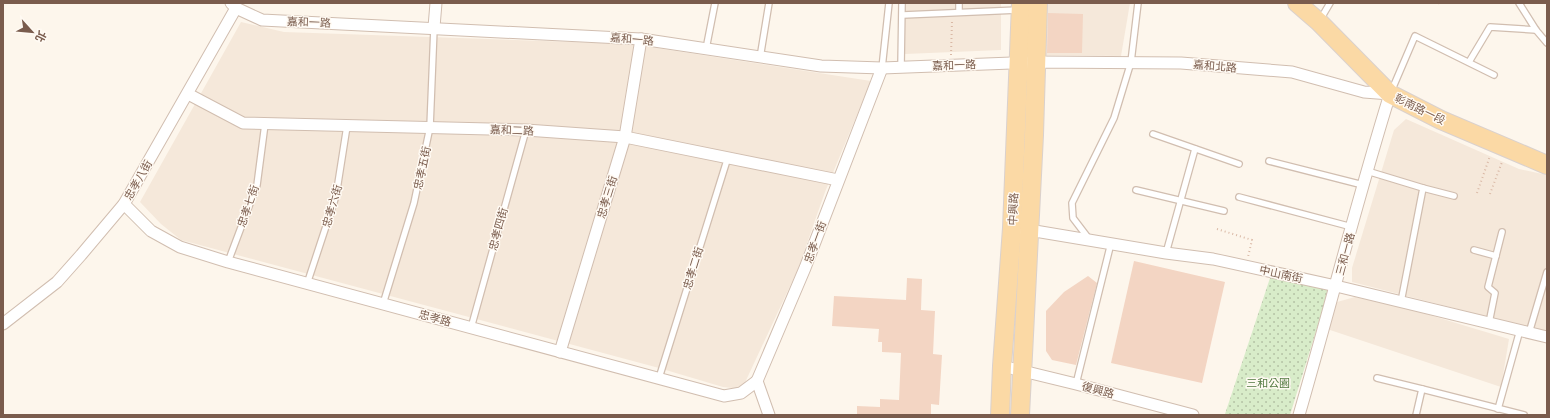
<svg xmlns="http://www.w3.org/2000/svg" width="1550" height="418" font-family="'Work Sans','Noto Sans TC',sans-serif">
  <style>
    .residential { fill: #f5e8da }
    .park { fill: url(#park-dots) }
    .building { fill: #f3d5c3 }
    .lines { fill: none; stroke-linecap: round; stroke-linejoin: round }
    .service-casing { stroke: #d1beb0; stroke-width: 8 }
    .minor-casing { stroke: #d1beb0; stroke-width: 13 }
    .primary-casing { stroke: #dad1cd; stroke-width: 20 }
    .path { stroke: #d9b8a5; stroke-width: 2; stroke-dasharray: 1 3; stroke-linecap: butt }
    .service { stroke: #fff; stroke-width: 5.5 }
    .minor { stroke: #fff; stroke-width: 11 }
    .primary { stroke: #fbd9a5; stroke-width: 18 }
    .labels { text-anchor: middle; stroke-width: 3; stroke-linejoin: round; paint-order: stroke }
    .street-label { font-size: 11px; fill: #7a5c4d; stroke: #fffaf3 }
    .park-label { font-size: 11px; fill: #537a41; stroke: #fffaf3 }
  </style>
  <defs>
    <pattern id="park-dots" width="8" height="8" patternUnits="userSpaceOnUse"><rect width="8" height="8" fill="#d8ecc9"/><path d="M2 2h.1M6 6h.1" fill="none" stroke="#b4c2a5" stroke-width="1.8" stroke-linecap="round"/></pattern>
  </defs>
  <rect width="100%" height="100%" fill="#fdf6ec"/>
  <g class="residential">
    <polygon points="905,3 1001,3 1001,50 905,54"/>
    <polygon points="1043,3 1130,3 1121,56 1043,55"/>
    <polygon points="241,22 284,32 630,44 871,81 825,192 798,269 742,389 723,387 659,368 181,240 161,224 140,202"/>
    <polygon points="1406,119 1519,169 1547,175 1547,332 1352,282 1352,268 1394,130"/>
    <polygon points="1355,297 1413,310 1509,339 1501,387 1327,329 1337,302"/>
  </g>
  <polygon class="park" points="1271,275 1329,289 1290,415 1225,414"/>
  <g class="building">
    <polygon points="1048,13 1083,14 1082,53 1047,53"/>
    <polygon points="1134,261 1225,282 1202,383 1111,363"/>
    <polygon points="1088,276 1097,283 1076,365 1052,360 1046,351 1046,311 1064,292"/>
    <polygon points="907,278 922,279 921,310 935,311 933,354 942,355 939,405 931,404 931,415 857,415 857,406 880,407 880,399 899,400 901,353 882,352 882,342 878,342 879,329 832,326 834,296 906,300"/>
  </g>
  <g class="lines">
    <g class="service-casing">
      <g id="service">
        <polyline points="959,3 959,12"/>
        <polyline points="1519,3 1536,30 1547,43"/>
        <polyline points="903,15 1019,10"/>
        <polyline points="1320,20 1330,3"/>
        <polyline points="706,49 715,3"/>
        <polyline points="760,58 769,3"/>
        <polyline points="1469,62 1490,27 1536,30"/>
        <polyline points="901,66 902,3"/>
        <polyline points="882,68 889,3"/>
        <polyline points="1391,92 1415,36 1494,75"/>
        <polyline points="1153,134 1239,164"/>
        <polyline points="1269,161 1363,185"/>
        <polyline points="1367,171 1423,188 1401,302"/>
        <polyline points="1423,188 1454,196"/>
        <polyline points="1136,190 1224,211"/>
        <polyline points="1239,197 1352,227"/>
        <polyline points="1089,239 1073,218 1072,203 1114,118 1131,62 1138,3"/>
        <polyline points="1474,250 1496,256"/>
        <polyline points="1166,253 1195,149"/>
        <polyline points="228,262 257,185 265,124"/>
        <polyline points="307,284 336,196 347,126"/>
        <polyline points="383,304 414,203 430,127 434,28"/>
        <polyline points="1489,323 1495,293 1488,287 1502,232"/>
        <polyline points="471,328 526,130"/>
        <polyline points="1529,333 1547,272"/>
        <polyline points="659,378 728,157"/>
        <polyline points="1377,378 1422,389"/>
        <polyline points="1076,384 1111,243"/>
        <polyline points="1498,409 1520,330"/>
        <polyline points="1416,415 1422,389 1524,415"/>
      </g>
    </g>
    <g class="minor-casing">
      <g id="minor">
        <path d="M231,3L236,8L262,20L641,39L821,66L882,68L1036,62L1181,63L1292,72L1364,92L1390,94C1357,200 1330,308 1299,415"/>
        <polyline points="434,27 436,3"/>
        <polyline points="188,94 243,123 526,130 625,137 838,180"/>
        <polyline points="124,204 151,231 180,247 228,262 724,396 741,393 757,381"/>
        <polyline points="1023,229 1166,253 1213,259 1336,286 1547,337"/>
        <polyline points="3,324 57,282 81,255 124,204 236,8"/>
        <polyline points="560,352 625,137 641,39"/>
        <polyline points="1002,366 1076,384 1193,415"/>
        <polyline points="769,415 757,381 805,268 882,68"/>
      </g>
    </g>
    <g class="primary-casing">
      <g id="primary">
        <polyline points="1297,3 1319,22 1390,94 1441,120 1547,165"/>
        <polyline points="1000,415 1002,366 1012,228 1021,3"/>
        <polyline points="1020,415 1034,135 1038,3"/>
      </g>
    </g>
    <g class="path">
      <polyline points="1439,3 1440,6"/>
      <polyline points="951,55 952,21"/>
      <polyline points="1477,193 1490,156"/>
      <polyline points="1490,194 1502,162"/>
      <polyline points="1217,229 1252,240 1248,257"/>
    </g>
    <use href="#service" class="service"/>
    <use href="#minor" class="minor"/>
    <use href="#primary" class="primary"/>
  </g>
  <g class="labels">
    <g class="street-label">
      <text transform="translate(309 22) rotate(2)" y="4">嘉和一路</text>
      <text transform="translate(632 39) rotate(5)" y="4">嘉和一路</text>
      <text transform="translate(954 65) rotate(-2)" y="4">嘉和一路</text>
      <text transform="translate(1215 66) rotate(5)" y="4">嘉和北路</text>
      <text transform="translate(1420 109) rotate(26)" y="4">彰南路一段</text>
      <text transform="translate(512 130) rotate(2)" y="4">嘉和二路</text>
      <text transform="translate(422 168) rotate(-78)" y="4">忠孝五街</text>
      <text transform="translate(138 180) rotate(-60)" y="4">忠孝八街</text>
      <text transform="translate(607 197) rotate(-73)" y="4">忠孝三街</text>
      <text transform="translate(248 206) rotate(-71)" y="4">忠孝七街</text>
      <text transform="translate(332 206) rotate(-74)" y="4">忠孝六街</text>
      <text transform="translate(1013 209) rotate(-87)" y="4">中興路</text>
      <text transform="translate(498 229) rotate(-75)" y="4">忠孝四街</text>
      <text transform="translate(815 242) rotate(-70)" y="4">忠孝一街</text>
      <text transform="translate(1345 254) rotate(-75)" y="4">三和一路</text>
      <text transform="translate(693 268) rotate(-73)" y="4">忠孝二街</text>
      <text transform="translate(1281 274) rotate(12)" y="4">中山南街</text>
      <text transform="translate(435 318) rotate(15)" y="4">忠孝路</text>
      <text transform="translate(1098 390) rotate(15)" y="4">復興路</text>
    </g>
    <g class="park-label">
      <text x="1268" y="387">三和公園</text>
    </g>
  </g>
  <rect width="1550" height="418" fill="none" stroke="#7a5c4d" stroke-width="8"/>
  <g transform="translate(32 32) rotate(117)" stroke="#fffaf3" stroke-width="3" paint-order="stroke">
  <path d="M0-3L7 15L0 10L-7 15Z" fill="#7a5c4d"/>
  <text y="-6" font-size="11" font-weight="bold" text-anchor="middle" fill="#7a5c4d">北</text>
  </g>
</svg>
